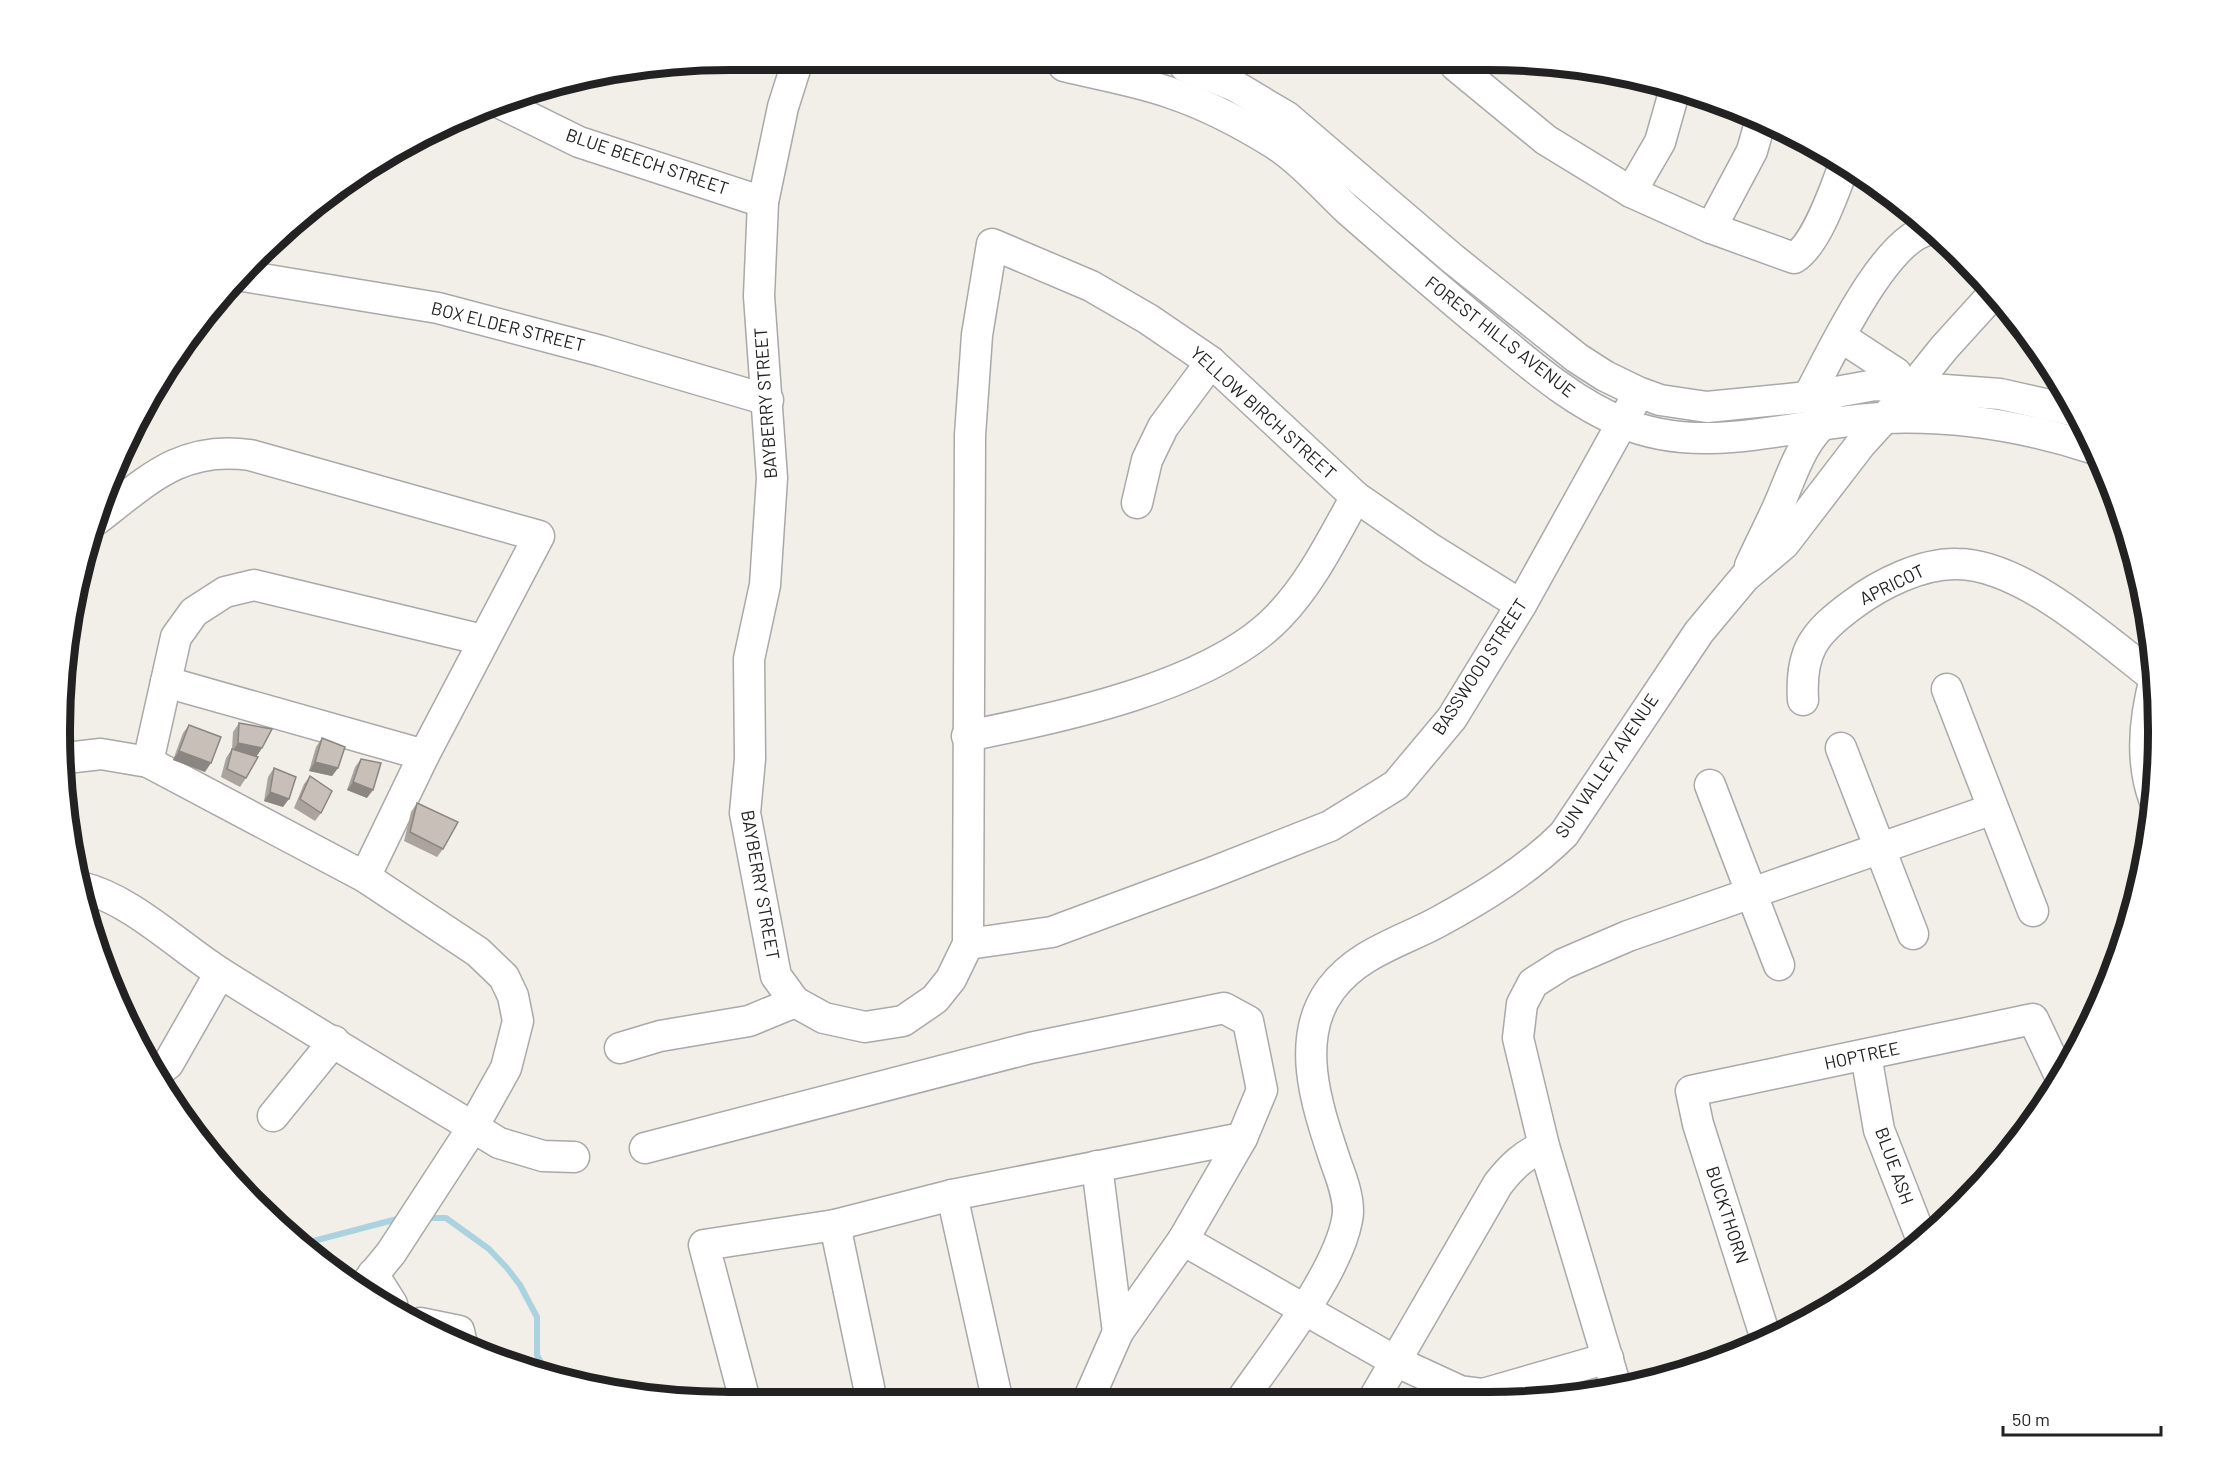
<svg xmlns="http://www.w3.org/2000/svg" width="2219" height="1462" font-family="Barlow,sans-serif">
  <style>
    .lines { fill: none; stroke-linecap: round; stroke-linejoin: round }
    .stream { stroke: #aad3df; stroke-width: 6 }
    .minor-casing { stroke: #a9a9a9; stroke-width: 33 }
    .minor { stroke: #fff; stroke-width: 30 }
    .wall { fill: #aba49e }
    .shaded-wall { fill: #8b8681 }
    .building { fill: #c7bfb8; stroke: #8b8681; stroke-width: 1.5 }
    .labels { text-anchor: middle; stroke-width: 4.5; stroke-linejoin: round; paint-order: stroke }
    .street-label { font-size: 18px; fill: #222; stroke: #fff }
    .rim { fill: none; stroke: #222; stroke-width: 8 }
  </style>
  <rect width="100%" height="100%" fill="#f2efe9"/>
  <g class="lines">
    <g class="stream">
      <polyline points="424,1218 446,1218 489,1249 507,1268 520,1285 537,1317 537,1355 547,1374"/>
      <polyline points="302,1244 401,1218"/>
    </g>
    <g class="minor-casing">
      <g id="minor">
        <polyline points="796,66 783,107 763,202 759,296 772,478 765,585 749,659 750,759 745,813 776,976 795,1002 824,1018 865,1027 903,1021 935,999 951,979 968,944 970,435 977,335 992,244 1091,286 1148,319 1211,362 1356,497 1431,549 1521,605"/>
        <path d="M1064,66C1100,75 1137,81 1171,93C1207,105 1243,124 1275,144C1301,161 1325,188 1348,210C1396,252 1444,294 1493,334C1533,367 1573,402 1621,422C1705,459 1798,421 1884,418C1955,415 2028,427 2095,449"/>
        <polyline points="1185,66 1235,86 1287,117 1453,259 1577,358 1605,376 1638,392 1660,400 1707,407 1808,397 1875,385 2000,394 2075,411"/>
        <path d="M1456,66L1546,140L1631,192L1711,228L1794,258C1816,245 1834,192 1843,168"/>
        <polyline points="500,103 579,142 763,202"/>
        <polyline points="1631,192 1660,142 1675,89"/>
        <polyline points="1711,228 1752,151 1761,119"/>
        <polyline points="243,276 438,308 601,351 768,400"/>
        <polyline points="1841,337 1896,373"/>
        <path d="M1808,397C1830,357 1885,234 1933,229"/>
        <polyline points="1137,503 1147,460 1163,427 1211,362"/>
        <path d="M96,520C147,481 181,445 250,455L539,536L424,755L365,877"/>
        <path d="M1750,566C1759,546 1769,527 1778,507C1792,476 1801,439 1831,417"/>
        <polyline points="166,682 424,755"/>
        <polyline points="1947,689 2033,911"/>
        <path d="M1803,700C1800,651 1814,633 1852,605C1880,584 1922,563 1957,564C2022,564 2106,640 2156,679"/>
        <path d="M967,736C1059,718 1213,686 1279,616C1312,582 1333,537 1356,497"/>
        <polyline points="1841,748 1913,934"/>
        <polyline points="66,758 101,754 148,762 365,877 478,952 504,977 513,996 518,1021 506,1068 473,1127 391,1253 364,1286"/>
        <polyline points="148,762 176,637 194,612 225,592 254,585 483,640"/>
        <polyline points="1710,785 1779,965"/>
        <path d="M2154,799C2140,760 2145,714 2156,675"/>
        <path d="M80,887C130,898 179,947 222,974C314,1032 407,1087 499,1143L543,1156L574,1157"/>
        <polyline points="968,944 1052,932 1211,873 1330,826 1396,785 1452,718 1521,605 1632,405"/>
        <polyline points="620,1048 660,1036 749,1021 795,1002"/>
        <polyline points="1866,1055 1879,1130 1922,1240"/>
        <polyline points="155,1074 168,1064 220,973"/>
        <polyline points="273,1116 334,1041"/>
        <polyline points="645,1148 1030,1048 1224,1008 1248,1021 1262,1090 1242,1138 1183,1240 1118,1332 1089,1398"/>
        <polyline points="1097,1166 1118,1332"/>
        <polyline points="952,1195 997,1398"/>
        <polyline points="835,1225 871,1397"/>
        <polyline points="1183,1240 1395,1361 1460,1391 1483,1394 1608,1358"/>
        <polyline points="373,1274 392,1304"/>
        <polyline points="420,1323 459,1331 462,1344"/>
        <polyline points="1766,1339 1698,1124 1691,1091 2033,1019 2061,1078"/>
        <polyline points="1616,1387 1544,1146 1518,1038 1522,1004 1533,983 1563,964 1628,936 1993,809"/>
        <polyline points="744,1397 704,1245 835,1225 952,1195 1242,1138"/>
        <path d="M1242,1399C1274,1353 1337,1274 1347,1220C1351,1203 1342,1179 1336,1163C1318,1109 1293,1040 1331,989C1358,953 1401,942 1438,922C1482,898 1528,870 1564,834L1699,632L1745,577L1784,544L1860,445L1912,388L1944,348L1993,294"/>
        <path d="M1373,1400L1498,1184C1512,1166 1524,1155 1544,1146"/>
      </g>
    </g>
    <use href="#minor" class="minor"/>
  </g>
  <g class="wall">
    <polygon points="239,723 262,748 256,757 246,778 240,787 221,777 226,758 232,749 233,732"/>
    <polygon points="189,725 205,772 173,760 183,733"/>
    <polygon points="322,738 338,768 332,776 309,771 316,747"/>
    <polygon points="361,759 367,798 347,790 355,767"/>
    <polygon points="274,768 283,807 264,801 268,777"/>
    <polygon points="310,776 321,813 315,821 294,808 304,784"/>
    <polygon points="417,803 443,849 437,857 404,841 411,812"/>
  </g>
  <g class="shaded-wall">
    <polygon points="238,743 262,748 256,757 232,752"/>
    <polygon points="179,751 211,763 205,772 173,760"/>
    <polygon points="315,762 338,768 332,776 309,771"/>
    <polygon points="353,782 373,790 367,798 347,790"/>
    <polygon points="270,792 289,799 283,807 264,801"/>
  </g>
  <g class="building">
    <polygon points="239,723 272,729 262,748 238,743"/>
    <polygon points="189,725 221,737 211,763 179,751"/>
    <polygon points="322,738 345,747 338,768 315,762"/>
    <polygon points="232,749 258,757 246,778 227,769"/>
    <polygon points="361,759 381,763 373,790 353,782"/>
    <polygon points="274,768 296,777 289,799 270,792"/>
    <polygon points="310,776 332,791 321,813 300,799"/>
    <polygon points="417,803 458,822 443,849 410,832"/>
  </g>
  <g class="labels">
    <g class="street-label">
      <text transform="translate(647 162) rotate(19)" y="6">BLUE BEECH STREET</text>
      <text transform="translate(508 327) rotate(14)" y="6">BOX ELDER STREET</text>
      <text transform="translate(1500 337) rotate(38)" y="6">FOREST HILLS AVENUE</text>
      <text transform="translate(766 403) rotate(-94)" y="6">BAYBERRY STREET</text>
      <text transform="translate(1263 413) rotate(42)" y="6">YELLOW BIRCH STREET</text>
      <text transform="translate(1892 585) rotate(-26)" y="6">APRICOT</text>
      <text transform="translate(1480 667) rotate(-57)" y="6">BASSWOOD STREET</text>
      <text transform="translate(1607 766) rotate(-56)" y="6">SUN VALLEY AVENUE</text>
      <text transform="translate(760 885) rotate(80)" y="6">BAYBERRY STREET</text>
      <text transform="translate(1862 1056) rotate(-12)" y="6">HOPTREE</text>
      <text transform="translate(1894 1166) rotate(70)" y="6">BLUE ASH</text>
      <text transform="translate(1727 1215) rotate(72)" y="6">BUCKTHORN</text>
    </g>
  </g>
  <path d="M0 0H2219V1462H0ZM730 70H1488A660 660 0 0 1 2148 730V732A660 660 0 0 1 1488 1392H730A660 660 0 0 1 70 732V730A660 660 0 0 1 730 70Z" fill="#fff" fill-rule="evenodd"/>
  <path class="rim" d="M730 70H1488A660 660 0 0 1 2148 730V732A660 660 0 0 1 1488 1392H730A660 660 0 0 1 70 732V730A660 660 0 0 1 730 70Z"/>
  <path d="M2003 1426v9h158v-9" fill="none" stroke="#222222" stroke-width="3"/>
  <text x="2012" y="1426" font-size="18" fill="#222222" stroke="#ffffff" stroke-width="4.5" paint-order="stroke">50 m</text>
</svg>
